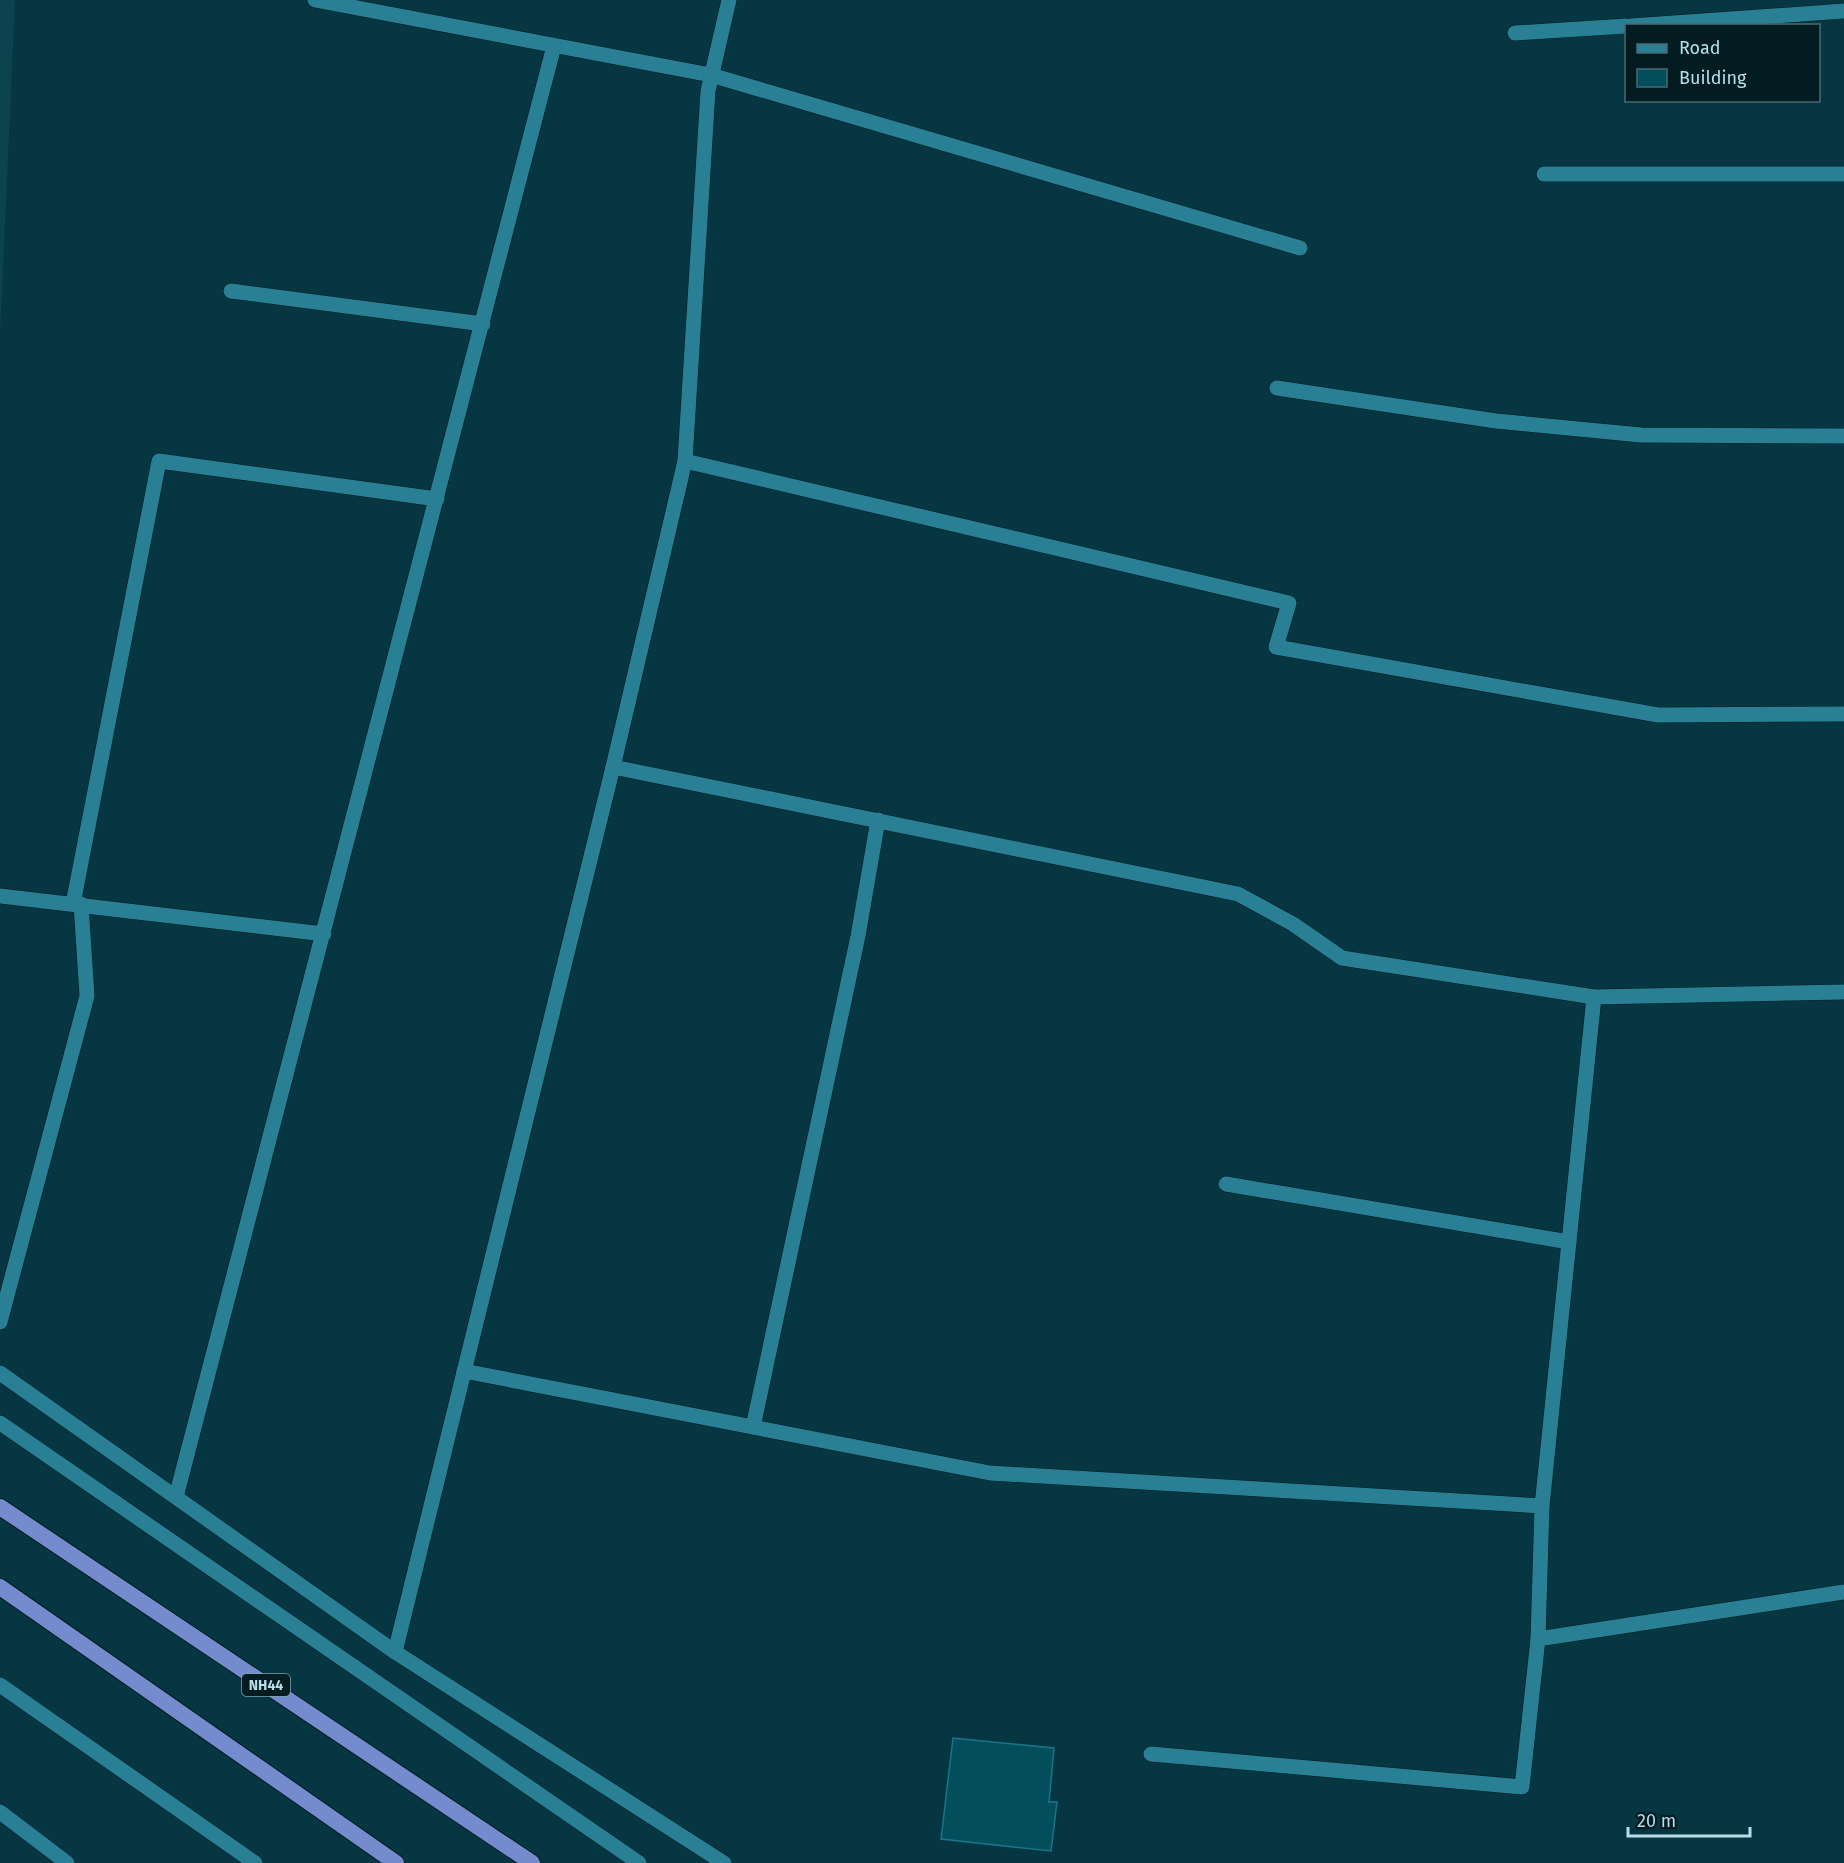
<svg xmlns="http://www.w3.org/2000/svg" width="1844" height="1863" font-family="'Fira Sans',sans-serif">
  <style>
    .built { fill: #0c434f }
    .building { fill: #034e5d; stroke: #1b758a; stroke-width: 1.5 }
    .lines { fill: none; stroke-linecap: round; stroke-linejoin: round }
    .service-casing { stroke: #021c22; stroke-width: 16 }
    .minor-casing { stroke: #021c22; stroke-width: 16 }
    .tertiary-casing { stroke: #021c22; stroke-width: 16 }
    .trunk-casing { stroke: #021c22; stroke-width: 18 }
    .service { stroke: #297f94; stroke-width: 15 }
    .minor { stroke: #297f94; stroke-width: 15 }
    .tertiary { stroke: #297f94; stroke-width: 15 }
    .trunk { stroke: #748cce; stroke-width: 16 }
    .labels { text-anchor: middle; stroke-width: 6; stroke-linejoin: round; paint-order: stroke }
    .shield { fill: #021c22; stroke: #81a3ad; stroke-width: 1.5 }
    .shield-label { font-size: 14px; font-weight: bold; fill: #b7dde8 }
  </style>
  <rect width="100%" height="100%" fill="#063641"/>
  <polygon class="built" points="0,0 15,0 0,334"/>
  <polygon class="building" points="953,1738 1054,1748 1049,1802 1057,1802 1051,1851 941,1839"/>
  <g class="lines">
    <g class="service-casing">
      <polyline id="service" points="0,1423 639,1863"/>
    </g>
    <g class="minor-casing">
      <g id="minor">
        <polyline points="315,0 711,75 1300,248"/>
        <polyline points="1631,26 1844,11"/>
        <polyline points="1515,33 1626,26"/>
        <polyline points="1544,174 1844,174"/>
        <polyline points="231,291 483,324"/>
        <polyline points="1277,388 1496,421 1641,435 1844,436"/>
        <polyline points="685,461 1289,603 1276,647 1658,715 1844,714"/>
        <polyline points="613,767 1238,894 1293,924 1342,958 1594,997 1844,992"/>
        <polyline points="0,896 324,934"/>
        <polyline points="73,904 159,461 437,499"/>
        <polyline points="1226,1184 1569,1242"/>
        <polyline points="0,1322 87,996 81,904"/>
        <polyline points="464,1371 990,1473 1542,1506 1538,1639 1844,1592"/>
        <polyline points="753,1427 858,936 878,820"/>
        <polyline points="176,1497 554,46"/>
        <polyline points="1542,1506 1594,997"/>
        <polyline points="1151,1754 1522,1787 1538,1639"/>
        <polyline points="0,1812 67,1863"/>
      </g>
    </g>
    <g class="tertiary-casing">
      <g id="tertiary">
        <polyline points="0,1373 395,1652 724,1863"/>
        <polyline points="395,1652 613,767 685,461 708,91 729,0"/>
        <polyline points="0,1685 255,1863"/>
      </g>
    </g>
    <g class="trunk-casing">
      <g id="trunk">
        <polyline points="0,1507 532,1863"/>
        <polyline points="0,1587 396,1863"/>
      </g>
    </g>
    <use href="#service" class="service"/>
    <use href="#minor" class="minor"/>
    <use href="#tertiary" class="tertiary"/>
    <use href="#trunk" class="trunk"/>
  </g>
  <g class="labels">
    <rect class="shield" x="242" y="1674" width="48" height="22" rx="4.5"/>
    <g class="shield-label">
      <text x="266" y="1690">NH44</text>
    </g>
  </g>
  <rect x="1625" y="24" width="195" height="78" fill="#021c22" stroke="#4a6971" stroke-width="1.5"/>
  <rect x="1637" y="44" width="30" height="9" fill="#297f94" stroke="#4a6971" stroke-width="1.5"/>
  <text x="1679" y="54" font-size="18" fill="#b7dde8">Road</text>
  <rect x="1637" y="69" width="30" height="18" fill="#034e5d" stroke="#4a6971" stroke-width="1.5"/>
  <text x="1679" y="84" font-size="18" fill="#b7dde8">Building</text>
  <path d="M1628 1827v9h122v-9" fill="none" stroke="#b7dde8" stroke-width="3"/>
  <text x="1637" y="1827" font-size="18" fill="#b7dde8" stroke="#021c22" stroke-width="4.5" paint-order="stroke">20 m</text>
</svg>
